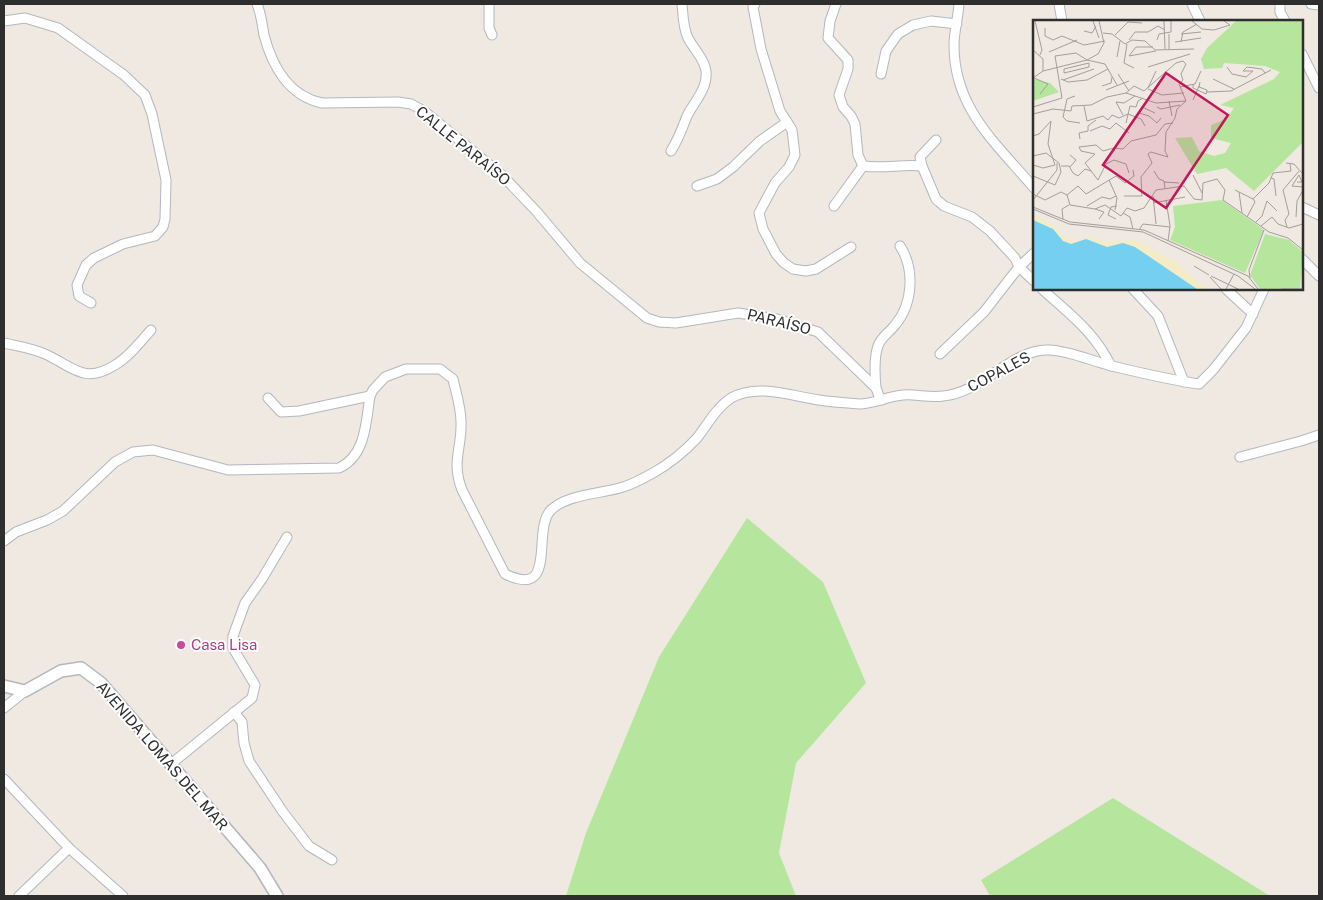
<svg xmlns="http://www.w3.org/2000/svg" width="1323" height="900" font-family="'Public Sans',sans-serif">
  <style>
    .green { fill: #b6e59e }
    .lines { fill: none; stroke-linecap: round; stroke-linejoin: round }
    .street-casing { stroke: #b4b7c1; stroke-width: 11 }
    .secondary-casing { stroke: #b4b7c1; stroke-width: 14 }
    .street { stroke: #fff; stroke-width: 9 }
    .secondary { stroke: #fff; stroke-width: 11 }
    .hotel-dot { fill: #d1479c; stroke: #fff; stroke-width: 2 }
    .labels { text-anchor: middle; stroke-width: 4; stroke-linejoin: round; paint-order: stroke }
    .street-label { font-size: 15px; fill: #2e2e2e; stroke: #fff }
    .hotel-label { font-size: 15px; fill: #b23c85; stroke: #fff; text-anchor: start }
    .inset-road { fill: none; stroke: #a29e99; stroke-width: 1 }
    .view { fill: #c2185b; fill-opacity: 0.15; stroke: #c2185b; stroke-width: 2.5 }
    .inset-edge { fill: none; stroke: #2e2e2e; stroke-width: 2.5 }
  </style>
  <rect width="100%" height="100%" fill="#efe9e1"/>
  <g class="green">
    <polygon points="747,518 823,582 866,683 796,763 779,853 796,896 566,896 586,833 659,657"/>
    <polygon points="1113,798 1270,896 990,896 981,880"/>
  </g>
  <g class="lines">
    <g class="street-casing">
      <g id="street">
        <path d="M257,4C261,13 262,24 264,35C272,66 289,96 322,103L398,102L411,104L424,111L502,175L537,212L580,263L647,318L659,322L676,323L738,313L777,319L818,332L876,388L879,396L882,400"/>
        <polyline points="489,4 489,28 492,35"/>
        <polyline points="755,4 753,7 761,49 780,111 792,130 795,155 789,167 775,183 759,213 763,229 776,254 784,263 793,269 806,271 816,269 851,247"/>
        <polyline points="836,4 830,21 828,38 848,60 848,69 839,95 843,107 851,116 855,124 858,155 863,166"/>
        <path d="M959,4C958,18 954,32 954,45C954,109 996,143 1034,188"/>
        <polyline points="1059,4 1062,21"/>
        <polyline points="1192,4 1200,21"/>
        <polyline points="1280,4 1280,12 1285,21"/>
        <polyline points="1311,4 1319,5"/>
        <polyline points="4,21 25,18 58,28 124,75 145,95 152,114 166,180 165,219 163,227 155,236 123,244 94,258 86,265 77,285 79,296 91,303"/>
        <polyline points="1302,54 1319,88"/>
        <polyline points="881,74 886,51 898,34 913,25 931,21 957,24"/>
        <polyline points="936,140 920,157 922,166 936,199 944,206 972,217 990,231 1015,258 1019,267 1034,281"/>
        <path d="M671,151C678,140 682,129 687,116C694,102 711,85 705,67C702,56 693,48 688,38C683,28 683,14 682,4"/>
        <path d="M863,166C882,169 902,164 922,166"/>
        <polyline points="697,186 717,179 733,167 760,141 787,122"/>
        <polyline points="834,206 863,166"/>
        <polyline points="1302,207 1319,215"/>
        <polyline points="1302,259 1319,276"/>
        <path d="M1042,289C1069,314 1094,331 1111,366"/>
        <polyline points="1133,289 1158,316 1184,382"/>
        <polyline points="1226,289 1253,314"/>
        <path d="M4,343C17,346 32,348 45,354C72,366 84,385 115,365C129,357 140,342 151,330"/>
        <polyline points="940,354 984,312 1019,267 1034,253"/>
        <path d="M876,388C875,377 874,357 878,346C881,337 890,332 895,325C913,304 915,269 900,246"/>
        <polyline points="268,398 281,412 299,411 370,396"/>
        <polyline points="1240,457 1301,441 1319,435"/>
        <path d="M4,541L16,532L47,520L63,511L115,462L133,452L153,450L228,470L339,468C366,456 366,421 370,396L373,390L385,377L406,369H440L453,379C456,393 461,407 461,422C462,449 451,461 462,490L505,574C559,600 531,530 551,510C567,494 602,494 623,487C633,484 644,478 653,473C669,464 685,451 697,438C708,424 716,408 731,398C758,383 791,396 819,400C832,402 846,403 859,404C874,404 888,396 903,395C916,394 930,398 943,396C982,393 1013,348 1049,350C1071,351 1091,361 1112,366C1141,373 1170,380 1199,384L1213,370L1246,328L1264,289"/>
        <polyline points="4,708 25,691"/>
        <polyline points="234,712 242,722 244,743 249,761 283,812 309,846 332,860"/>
        <polyline points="171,764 252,698 255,685 233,648 233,636 245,603 262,579 287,537"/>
        <polyline points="4,779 69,848 123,896"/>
        <polyline points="19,896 69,848"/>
      </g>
    </g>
    <g class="secondary-casing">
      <polyline id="secondary" points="4,686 25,691 61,671 81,668 101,683 260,868 277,896"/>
    </g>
    <use href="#street" class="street"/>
    <use href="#secondary" class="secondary"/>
  </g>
  <circle class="hotel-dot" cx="181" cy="645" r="5"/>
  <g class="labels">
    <g class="street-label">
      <text transform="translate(463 146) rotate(39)" y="5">CALLE PARAÍSO</text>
      <text transform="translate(779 322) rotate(14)" y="5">PARAÍSO</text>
      <text transform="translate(999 372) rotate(-28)" y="5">COPALES</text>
      <text transform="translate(162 756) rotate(49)" y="5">AVENIDA LOMAS DEL MAR</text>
    </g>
    <g class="hotel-label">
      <text x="191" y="650">Casa Lisa</text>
    </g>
  </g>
  <g transform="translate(1033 20)">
    <rect width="270" height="270" fill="#efe9e1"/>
    <path d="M203,1H270V122L221,171L193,148L164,154L142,118L159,117L166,131L181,136L192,133L198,123L178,118V105L193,99L201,88L187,85L241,59L247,52L232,46L191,43L189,48L171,49L168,39L174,28ZM0,59L17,63L26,72L0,81ZM189,180L231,210L212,253L137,220L142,207L140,186ZM232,214L256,220L270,232L267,269H227L217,255Z" fill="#b6e59e"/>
    <path d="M0,194L22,206L29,215L41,222L56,217L71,222L101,220L142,242L173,269H164L146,255L84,225L74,227L57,220L40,225L30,221L20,209L0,200Z" fill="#f3ecc5"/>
    <path d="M0,200L20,209L30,221L38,224L53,219L74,227L90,223L102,227L164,269H0Z" fill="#75cff0"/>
    <path class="inset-road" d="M2,1L9,30L7,35M60,1L66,18M131,1L132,29M159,1L169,9L181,10L197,5L191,1M12,8V16L20,20L29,16L51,25L72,21M51,11L59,13L63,6M70,13L79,14L92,24L99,20L112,21L122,30L161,29M148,14L168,12M82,15L95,2L109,3M96,20L102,12H115L125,6L132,10M124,20L126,14L138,12V1M142,22L168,18M148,22L150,12L164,4M94,24L91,43L101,48M120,27H103L96,36L123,31M0,30L10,39V51M136,30V14M16,32L44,20M22,36L43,33L54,40L72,44L84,65M84,37L87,21M56,43V47L31,53V49ZM115,47L157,34M194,47L199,54L213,57L220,51H210L214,47L229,49L232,53M85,54L96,71M0,58L10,51L54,40L65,34L71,23L66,1M1,58L15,64L7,74M28,59L35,62L54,60L75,49M180,59L201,69M30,60L61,49M160,65V68L173,74L174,70L166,67L167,62M69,66L78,63L79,57M147,67L162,64L168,51M115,68L123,51M115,69L129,75L151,73M73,70L96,61M174,72L198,71L238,50M93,73L123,83L153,81M42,76L34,79L30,97L34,101L47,103M160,80L166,66M136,81L139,96M51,86L54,101L70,96L75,100L79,95L86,98L95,94L108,99L112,106M0,87L29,78L22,36M124,87L128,89L147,85M0,88V124M0,94L20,89L38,91L39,86L58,85L74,77L93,73L101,66L111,71L143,43L150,41L153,44L148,54L150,60L146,64L153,81M90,95L83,82L91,83L102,76M116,96L106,93L109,87L122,93M116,96L124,103L128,98M93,103L97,86L103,87L105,81L110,78M57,111L69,106L77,109L83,103L96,113M0,116L6,114L18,101M47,119L46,113L55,111V106L63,100M46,127L48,131L62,134L52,143L65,160L73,144L81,140L93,144L96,153M46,127L63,125L70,131L81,128L90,129L98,121L123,115L132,104L140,103M37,135L43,140L37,147M0,136L13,133L26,143L28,152L22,165L0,156M253,143L261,144L270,154M0,145L10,148L22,145L15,124L18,101M28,146H36L40,153M121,151L126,159L131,161L132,169M40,153L45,156L52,149L58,151M160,155L169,173M238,158L241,159L243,176M76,160L84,178L82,190M131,162L146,163M264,162H269L266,155L259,166L270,167M202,170L220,179M206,172L209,193M0,174L12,180L28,172L34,175L37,185L62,189L72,185L88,196L94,188L102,191L111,188L123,170L151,166L161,179L169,180L170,163L184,159L192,170L190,180L236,212L255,218L270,230M34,175L45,166L53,174L83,156L92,163L101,156L100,150M91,176H109M109,176L108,157L119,143L115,134L118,132L135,137L132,131L133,112L142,98L144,89L153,81M120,176L123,204M220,179L236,163L240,153L258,151L257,144M0,180L24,150V143M133,180L137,206L135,221M120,183L152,177M54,186L69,177L77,179L83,176M0,187L37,202L111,210L215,256L225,269M0,189L36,204L110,212L205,256L222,269M62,189L71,192L66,199M90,193L97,197L100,209M214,197L222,182L220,179M263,197L264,181L270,170M30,199L29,189L36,185M83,199L75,195L78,187L84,186M222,203L229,196L234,181L244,191M228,206L239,197L245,204L256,208L270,204M254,207L252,200L256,194L250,170L266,151M106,210L110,204L137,207M161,246L176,255M178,256L205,269M177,257L188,269M217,258L216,250L231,210M193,269L201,254M248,269H270"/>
    <path class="view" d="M133,53L195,95L133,188L70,145Z"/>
    <rect width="270" height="270" class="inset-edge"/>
  </g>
  <rect width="1323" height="900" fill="none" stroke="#2e2e2e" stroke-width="10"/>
</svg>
